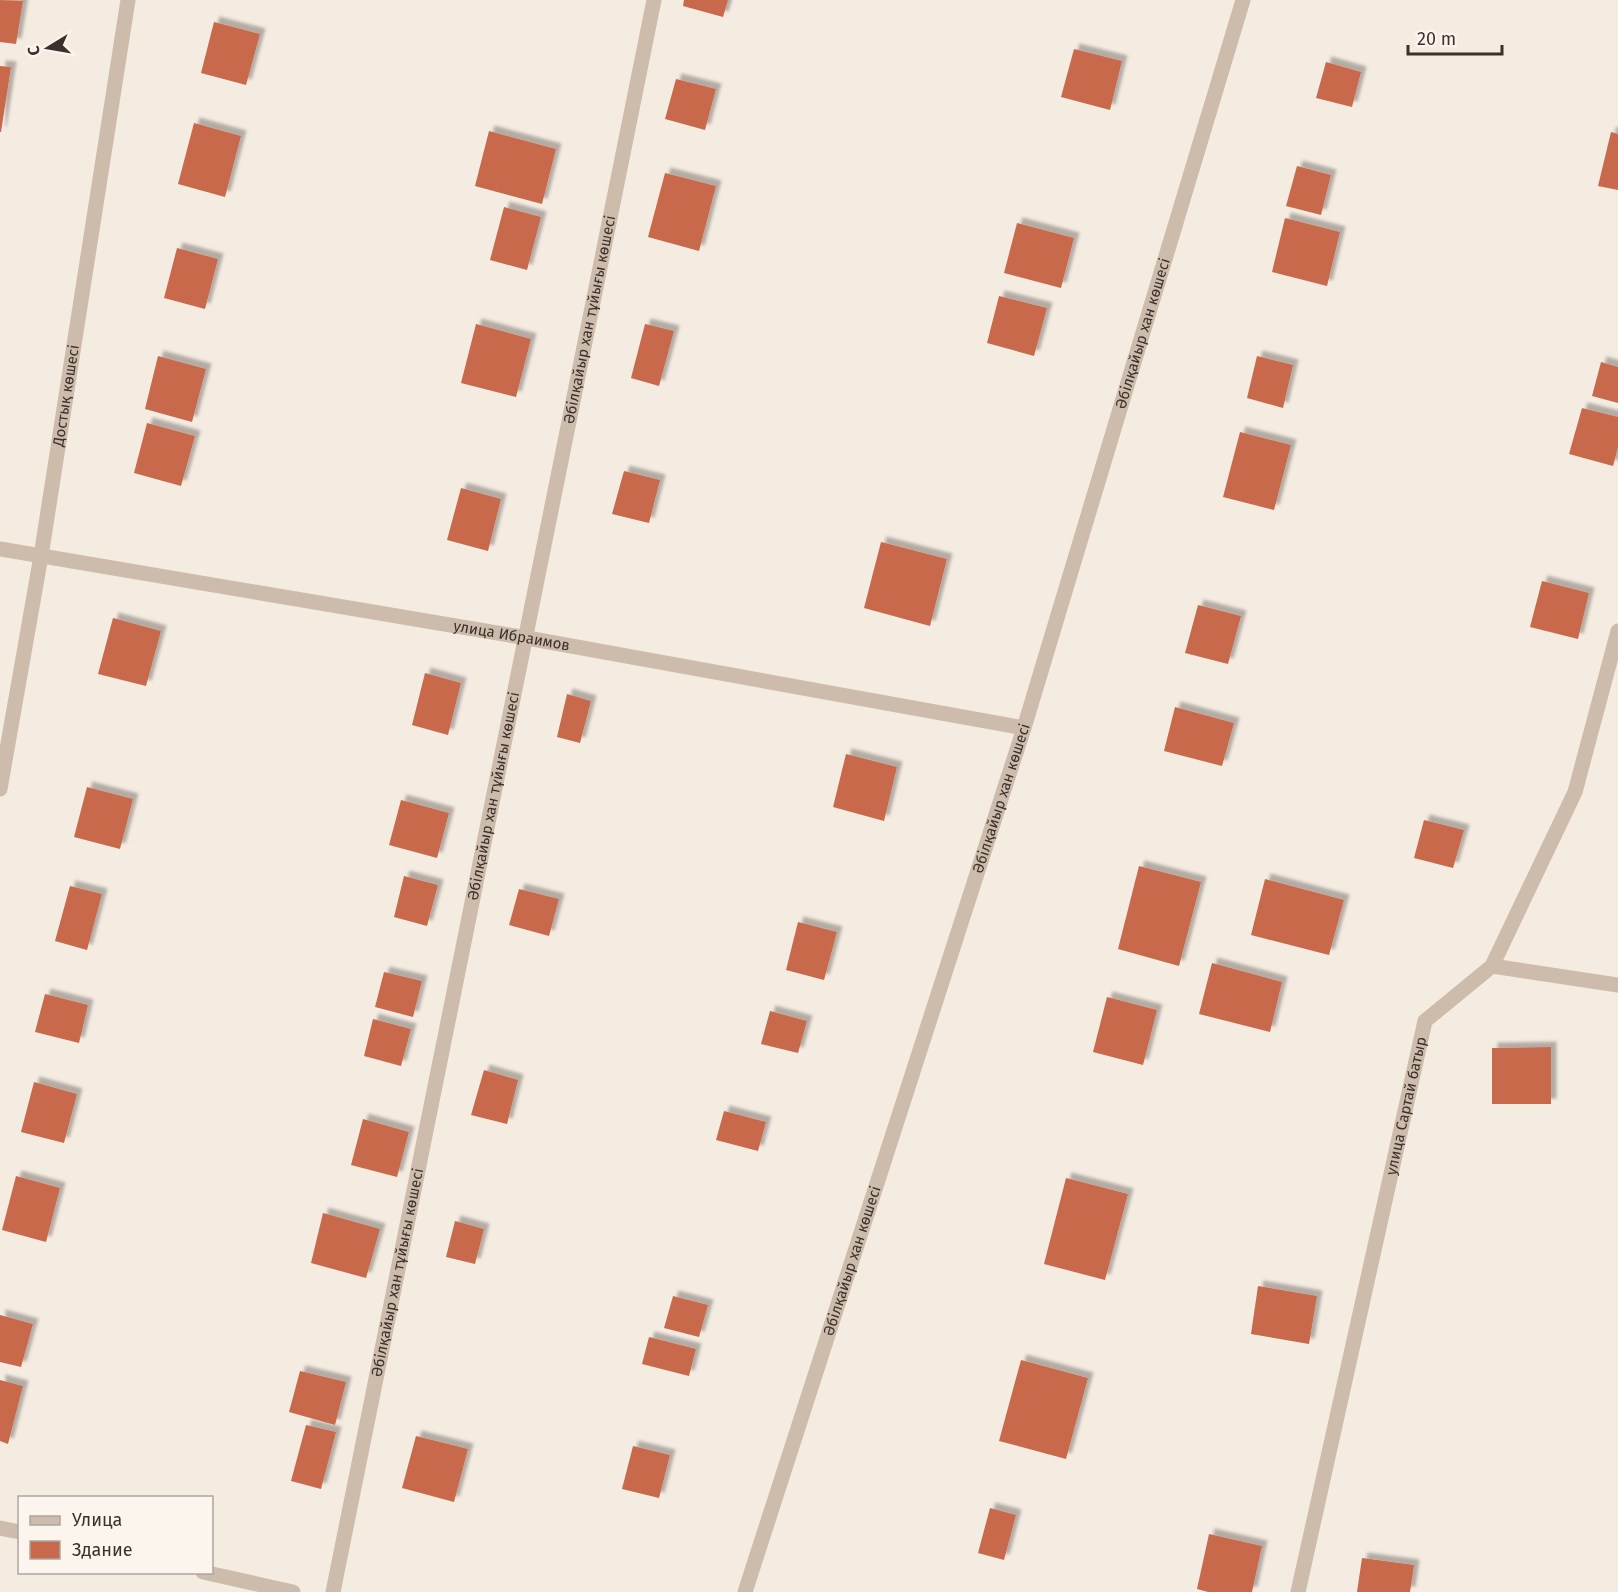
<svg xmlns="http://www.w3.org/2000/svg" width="1618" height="1592" font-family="'Fira Sans',sans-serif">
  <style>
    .building { fill: #c8694b; filter: url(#shadow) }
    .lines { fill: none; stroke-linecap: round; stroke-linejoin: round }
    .street { stroke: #cdbbac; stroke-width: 15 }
    .labels { text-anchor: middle; stroke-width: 5; stroke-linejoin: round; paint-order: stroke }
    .street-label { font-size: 15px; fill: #3b302b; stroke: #fbf5ee }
  </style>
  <defs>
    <filter id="shadow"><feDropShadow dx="5.5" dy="-5.5" stdDeviation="1.5" flood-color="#0004"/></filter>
  </defs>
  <rect width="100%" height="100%" fill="#f4ebe1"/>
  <g class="building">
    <polygon points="0,0 23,1 16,44 0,42"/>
    <polygon points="684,0 728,0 723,17 683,6"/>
    <polygon points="214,22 260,34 246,85 201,73"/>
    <polygon points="1074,49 1122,61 1110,110 1061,97"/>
    <polygon points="1326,62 1361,72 1352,107 1316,98"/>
    <polygon points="0,66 11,67 1,132 0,132"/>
    <polygon points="676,79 716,89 705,130 665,119"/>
    <polygon points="194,123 241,136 225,197 178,184"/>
    <polygon points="489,131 556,149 542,204 475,186"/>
    <polygon points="1611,132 1618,134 1618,190 1598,186"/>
    <polygon points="1297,166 1331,175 1321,215 1286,206"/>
    <polygon points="665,173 716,186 699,251 648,237"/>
    <polygon points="504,207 541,217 527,270 490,260"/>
    <polygon points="1285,218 1340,232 1327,286 1272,272"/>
    <polygon points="1017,223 1074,238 1061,288 1004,273"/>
    <polygon points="177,248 218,259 205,309 164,298"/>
    <polygon points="999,296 1047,308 1034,356 987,343"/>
    <polygon points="476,324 531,339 516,397 461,383"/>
    <polygon points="645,324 674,331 659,386 631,378"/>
    <polygon points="158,356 206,369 192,422 145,409"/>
    <polygon points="1257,356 1293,365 1283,408 1247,398"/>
    <polygon points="1601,362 1618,367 1618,403 1592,396"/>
    <polygon points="1582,408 1618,417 1618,447 1613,466 1569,454"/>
    <polygon points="147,423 195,436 181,486 134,473"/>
    <polygon points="1240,432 1291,445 1274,510 1223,497"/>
    <polygon points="624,471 660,480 649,523 612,514"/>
    <polygon points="461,488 501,499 488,551 447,540"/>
    <polygon points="881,542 947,559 930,626 864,608"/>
    <polygon points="1542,581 1589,593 1578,639 1530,627"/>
    <polygon points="1198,605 1241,616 1228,664 1185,653"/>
    <polygon points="113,618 161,631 146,686 98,674"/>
    <polygon points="425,673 461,683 448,735 412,725"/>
    <polygon points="567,694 591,701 580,743 557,737"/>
    <polygon points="1175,707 1234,723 1222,766 1164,751"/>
    <polygon points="846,754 897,767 884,821 833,807"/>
    <polygon points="87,787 133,799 120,849 74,837"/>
    <polygon points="401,800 449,813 437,858 389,845"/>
    <polygon points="1424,820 1464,830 1453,868 1414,858"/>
    <polygon points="1139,866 1201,882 1179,966 1118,949"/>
    <polygon points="404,876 438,885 427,926 394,917"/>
    <polygon points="1265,879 1344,900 1329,955 1251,935"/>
    <polygon points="70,886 102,894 87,950 55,941"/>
    <polygon points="519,889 559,899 549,936 509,925"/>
    <polygon points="798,922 837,932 824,980 786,970"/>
    <polygon points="1212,963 1282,982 1270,1032 1199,1014"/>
    <polygon points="384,972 422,981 413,1017 375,1007"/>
    <polygon points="45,994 88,1005 79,1043 35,1032"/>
    <polygon points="1107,997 1157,1010 1143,1065 1093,1052"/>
    <polygon points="770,1011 807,1021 798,1053 761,1044"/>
    <polygon points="373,1019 411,1029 401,1066 364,1056"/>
    <polygon points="1551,1047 1551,1104 1492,1104 1492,1048"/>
    <polygon points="484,1070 518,1080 507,1124 471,1115"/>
    <polygon points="34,1082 77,1094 64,1143 21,1132"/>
    <polygon points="724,1111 766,1122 758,1151 716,1140"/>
    <polygon points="363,1119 409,1132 397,1177 351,1165"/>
    <polygon points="16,1176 60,1188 46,1242 2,1230"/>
    <polygon points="1066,1178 1128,1194 1105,1280 1044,1264"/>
    <polygon points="323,1213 380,1229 366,1278 311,1263"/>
    <polygon points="455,1221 484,1229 475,1264 446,1257"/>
    <polygon points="1258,1286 1317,1296 1309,1344 1251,1334"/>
    <polygon points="673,1296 708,1305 699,1337 664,1328"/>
    <polygon points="0,1315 33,1324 21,1367 0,1362"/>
    <polygon points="649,1337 696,1349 689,1376 642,1364"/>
    <polygon points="1021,1360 1088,1378 1066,1459 999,1441"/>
    <polygon points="300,1371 346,1382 335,1425 289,1412"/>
    <polygon points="0,1380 23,1386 8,1444 0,1441"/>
    <polygon points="306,1425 336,1432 321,1489 291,1481"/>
    <polygon points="416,1436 468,1449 454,1502 402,1488"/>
    <polygon points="633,1446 670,1455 659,1498 622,1489"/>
    <polygon points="990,1508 1016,1515 1004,1560 978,1553"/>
    <polygon points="1209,1534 1262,1546 1252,1592 1208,1592 1197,1589"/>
    <polygon points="1362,1558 1414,1565 1410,1592 1357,1592"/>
  </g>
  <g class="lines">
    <g class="street">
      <path id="s1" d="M0,549L527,638L1024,728"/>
      <path id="s2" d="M0,789L41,556L128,0"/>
      <polyline points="1492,966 1618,985"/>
      <polyline points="0,1528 20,1532"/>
      <polyline points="203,1572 293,1592"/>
      <path id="s3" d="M333,1592L654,0"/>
      <path id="s4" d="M745,1592L1024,728L1243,0"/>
      <path id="s5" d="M1298,1592L1425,1021L1492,966L1575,792L1618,631"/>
    </g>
  </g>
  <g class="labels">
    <g class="street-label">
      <text dy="5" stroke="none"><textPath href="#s3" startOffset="1298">Әбілқайыр хан тұйығы көшесі</textPath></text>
      <text dy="5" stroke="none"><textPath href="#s4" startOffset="1320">Әбілқайыр хан көшесі</textPath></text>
      <text dy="5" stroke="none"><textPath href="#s2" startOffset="399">Достық көшесі</textPath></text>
      <text dy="5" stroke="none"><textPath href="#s1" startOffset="519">улица Ибраимов</textPath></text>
      <text dy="5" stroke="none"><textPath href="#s3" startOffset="812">Әбілқайыр хан тұйығы көшесі</textPath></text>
      <text dy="5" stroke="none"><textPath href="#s4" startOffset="834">Әбілқайыр хан көшесі</textPath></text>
      <text dy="5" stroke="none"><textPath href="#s5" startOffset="498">улица Сартай батыр</textPath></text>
      <text dy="5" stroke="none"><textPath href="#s4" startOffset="348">Әбілқайыр хан көшесі</textPath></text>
      <text dy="5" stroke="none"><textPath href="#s3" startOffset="326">Әбілқайыр хан тұйығы көшесі</textPath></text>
    </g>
  </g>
  <rect x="18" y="1496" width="195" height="78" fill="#fbf5ee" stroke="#aea6a0" stroke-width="1.5"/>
  <rect x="30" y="1516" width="30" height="9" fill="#cdbbac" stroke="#aea6a0" stroke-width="1.5"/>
  <text x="72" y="1526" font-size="18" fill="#3b302b">Улица</text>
  <rect x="30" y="1541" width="30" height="18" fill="#c8694b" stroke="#aea6a0" stroke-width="1.5"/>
  <text x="72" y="1556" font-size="18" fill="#3b302b">Здание</text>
  <g transform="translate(48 48) rotate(259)" stroke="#fbf5ee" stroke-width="4.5" paint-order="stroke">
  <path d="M0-4.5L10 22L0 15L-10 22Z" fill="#3b302b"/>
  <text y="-9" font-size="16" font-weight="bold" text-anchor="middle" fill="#3b302b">С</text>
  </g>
  <path d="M1408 45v9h94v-9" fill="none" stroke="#3b302b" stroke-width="3"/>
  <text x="1417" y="45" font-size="18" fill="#3b302b" stroke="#fbf5ee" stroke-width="4.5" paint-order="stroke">20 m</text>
</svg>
